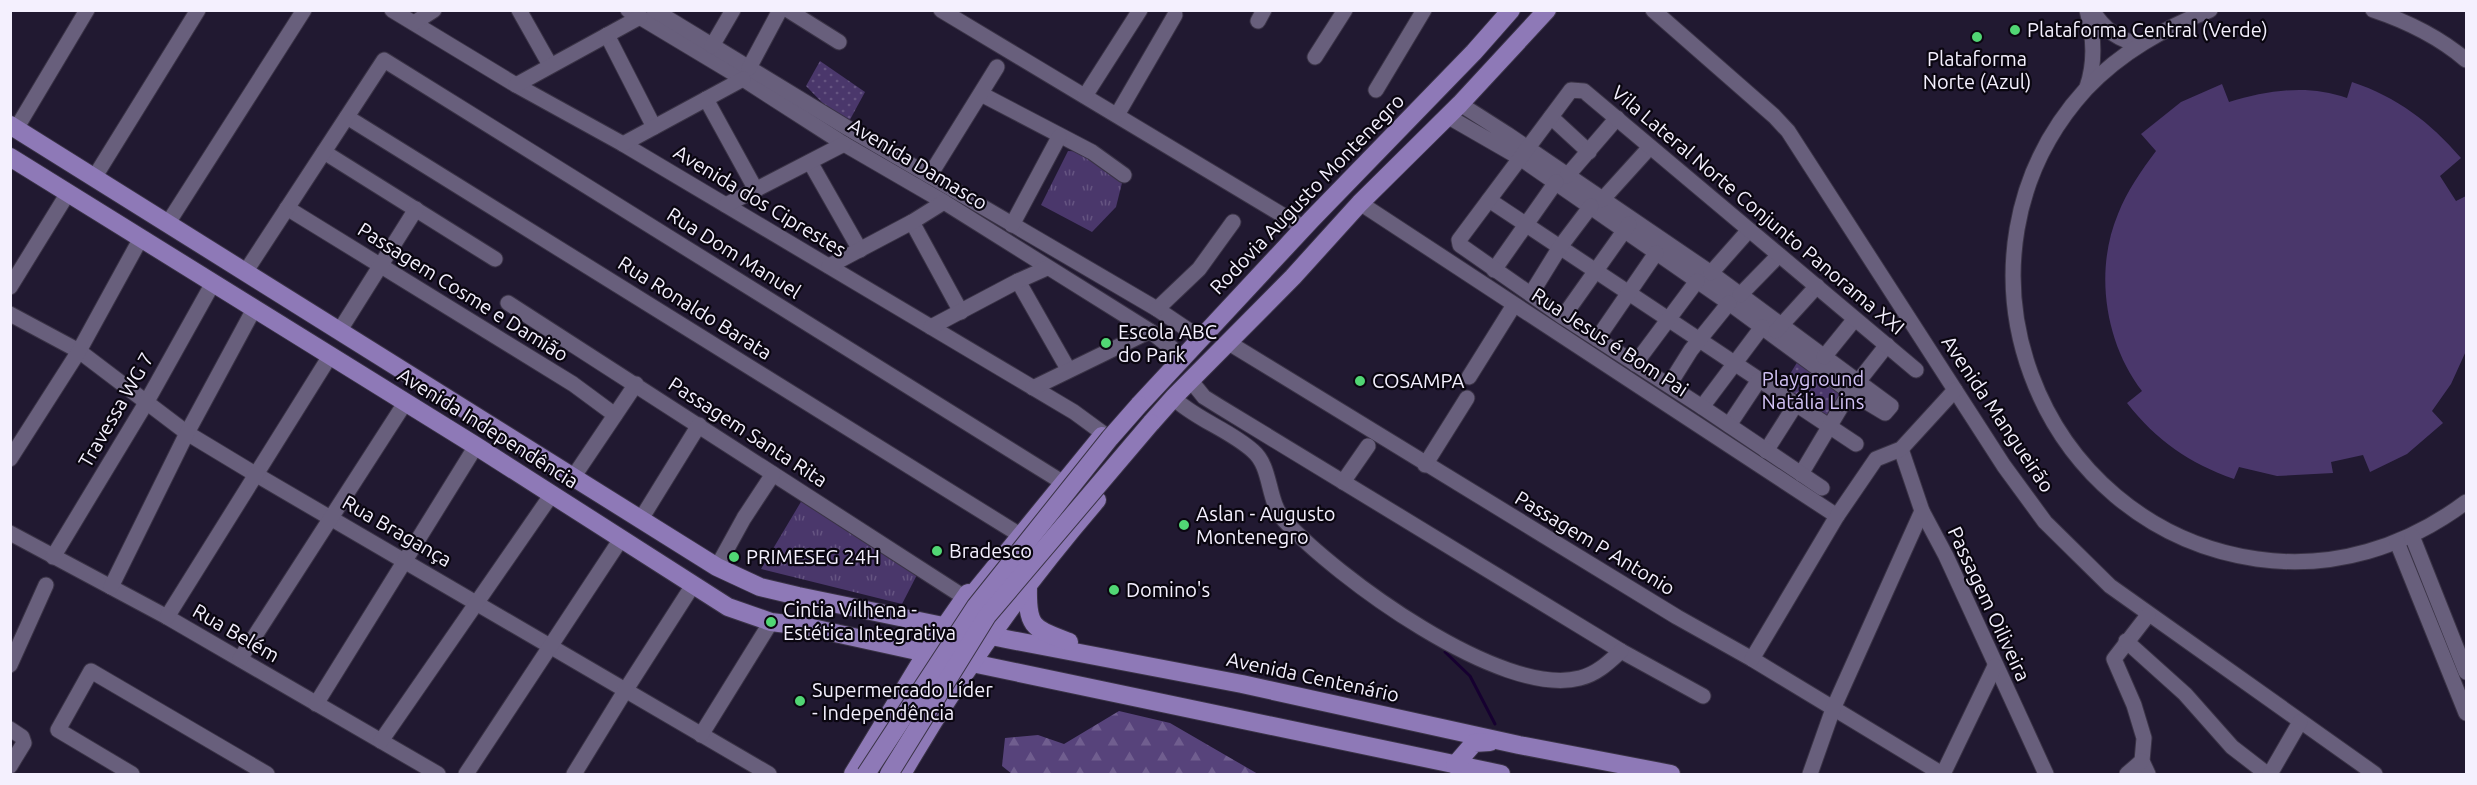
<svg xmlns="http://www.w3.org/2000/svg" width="2477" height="785" font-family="Ubuntu,sans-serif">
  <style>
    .grass { fill: url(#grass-tufts) }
    .forest { fill: url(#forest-firs) }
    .park { fill: url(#park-dots) }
    .pitch { fill: #4a376b }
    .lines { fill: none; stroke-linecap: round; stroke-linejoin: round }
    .stream { stroke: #160030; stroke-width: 3 }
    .minor-casing { stroke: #3a3346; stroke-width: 17 }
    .major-casing { stroke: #3a3346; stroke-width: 20 }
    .minor { stroke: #685f7c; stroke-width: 15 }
    .major { stroke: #8e79b7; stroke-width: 18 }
    .major-bridge-casing { stroke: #3a3346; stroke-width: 20; stroke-linecap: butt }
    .major-bridge { stroke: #8e79b7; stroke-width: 18 }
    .poi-dot { fill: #51d674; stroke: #0a0610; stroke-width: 2 }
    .labels { text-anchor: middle; stroke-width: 4.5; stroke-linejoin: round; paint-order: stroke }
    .poi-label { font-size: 20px; fill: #f4f0fe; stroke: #0a0610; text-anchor: start }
    .street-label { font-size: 20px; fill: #f4f0fe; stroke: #0a0610 }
    .park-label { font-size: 20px; fill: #d1c1f4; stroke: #0a0610 }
  </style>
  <defs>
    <pattern id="grass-tufts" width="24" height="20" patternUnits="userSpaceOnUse" patternTransform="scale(1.5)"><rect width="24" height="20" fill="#4a376b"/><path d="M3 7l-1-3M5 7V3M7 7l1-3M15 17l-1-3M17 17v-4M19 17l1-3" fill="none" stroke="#655481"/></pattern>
    <pattern id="forest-firs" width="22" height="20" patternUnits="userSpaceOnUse" patternTransform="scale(1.5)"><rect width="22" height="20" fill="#57437b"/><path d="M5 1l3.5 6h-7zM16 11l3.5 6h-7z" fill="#705e8f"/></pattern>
    <pattern id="park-dots" width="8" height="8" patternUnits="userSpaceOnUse" patternTransform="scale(1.5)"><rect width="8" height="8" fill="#4a376b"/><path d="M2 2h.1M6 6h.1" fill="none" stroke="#655481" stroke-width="1.8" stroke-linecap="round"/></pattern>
  </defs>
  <rect width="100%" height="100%" fill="#211931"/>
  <g class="grass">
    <polygon points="1068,151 1092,152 1124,175 1116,207 1092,232 1041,205"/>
    <polygon points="805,495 920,569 902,604 761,569"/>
  </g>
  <polygon class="forest" points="1119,711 1170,723 1258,774 1012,774 1002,766 1005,738 1038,735 1064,744"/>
  <g class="park">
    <polygon points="820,61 865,92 846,127 806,86"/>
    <polygon points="1801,356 1850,392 1831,427 1779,392"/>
  </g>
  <path class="pitch" d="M2352,82C2397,97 2430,122 2461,158L2440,176L2456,201L2466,196V351L2451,384L2432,411L2443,423L2407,454L2370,472L2363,455L2331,462L2333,473L2277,476L2239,467L2234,479C2189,463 2157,441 2127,403L2142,391C2105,343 2094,271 2118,214C2127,191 2141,171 2156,151L2141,134L2181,102L2222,84L2229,102C2269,90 2308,84 2347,98Z"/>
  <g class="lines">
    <polyline class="stream" points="1445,652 1470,676 1495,724"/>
    <g class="minor-casing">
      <g id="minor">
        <polyline points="392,10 516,85 623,144 1074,412 1104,434"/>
        <polyline points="519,10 550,65"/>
        <polyline points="628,10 743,79 844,144 944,202 1150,331 1183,357"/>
        <polyline points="654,10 846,127 1157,309 1200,338"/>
        <polyline points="788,10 839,42"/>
        <polyline points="941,10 1304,228"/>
        <polyline points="1653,10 1774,116 1788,131 2004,466 2045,522 2110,586 2375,774"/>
        <path d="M2087,10C2094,36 2096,61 2087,87"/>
        <path d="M2092,10C2103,28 2119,41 2140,44"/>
        <path d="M2210,10C2163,29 2121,52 2086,89C1933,257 2036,527 2257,559C2333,570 2406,547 2466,502"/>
        <path d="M2373,10C2406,21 2439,37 2466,60"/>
        <polyline points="1258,21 1264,10"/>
        <polyline points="414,23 434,10"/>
        <polyline points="607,35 654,127"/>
        <polyline points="712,46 733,10"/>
        <polyline points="1315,57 1345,10"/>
        <polyline points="749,68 780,10"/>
        <polyline points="516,85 640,17"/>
        <polyline points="1376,90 1424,10"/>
        <polyline points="981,94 1092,152 1124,175"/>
        <polyline points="1085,96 1140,10"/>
        <polyline points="706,99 756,190"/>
        <polyline points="1117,115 1175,15"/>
        <polyline points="1447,116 1520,158 1729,303 1850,392 1885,413 1891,406 1711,273 1507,134 1460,104"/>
        <polyline points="347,117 1020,535"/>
        <polyline points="1551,117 1589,152"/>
        <polyline points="16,129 87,10"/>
        <polyline points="623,144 743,79"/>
        <polyline points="324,152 495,259"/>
        <polyline points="810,162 860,250"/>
        <polyline points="935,167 997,67"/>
        <polyline points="1567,176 1617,118"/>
        <polyline points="94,178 198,10"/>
        <polyline points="1489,200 1856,444"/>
        <polyline points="1602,200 1650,147"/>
        <polyline points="1360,203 1837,516"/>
        <polyline points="726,205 844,144"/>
        <polyline points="287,208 573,384 615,415"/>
        <polyline points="912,222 961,312"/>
        <polyline points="168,223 304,10"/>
        <polyline points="1012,225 1059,137"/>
        <polyline points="829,266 912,222 944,202"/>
        <polyline points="1494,270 1556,182"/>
        <polyline points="246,271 384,60 1062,482"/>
        <polyline points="1711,273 1749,230"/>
        <polyline points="1018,281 1068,369"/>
        <polyline points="10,287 68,193"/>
        <polyline points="1531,294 1560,247 1591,206"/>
        <polyline points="1740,295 1779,255"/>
        <polyline points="508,303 964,597"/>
        <polyline points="1157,309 1199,269 1233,222"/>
        <polyline points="10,314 79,351 187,433 255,474 769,774"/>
        <polyline points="1563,317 1629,224"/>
        <polyline points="931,327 1018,281 1047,268"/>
        <polyline points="340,330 416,209"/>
        <polyline points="1776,331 1817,286"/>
        <polyline points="1597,339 1656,253"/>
        <polyline points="1229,343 1677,617 1752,659 1942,774"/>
        <polyline points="1824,357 1854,320"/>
        <polyline points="1635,364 1697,281"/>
        <polyline points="1469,377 1514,305"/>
        <polyline points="1191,381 1204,397 1220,407 1621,651 1703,696"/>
        <polyline points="1669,385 1691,350 1729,303"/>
        <polyline points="1033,388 1150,331"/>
        <path d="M1177,401C1200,421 1231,431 1253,451C1272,467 1267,501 1284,520C1335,576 1502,699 1580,678C1597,674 1609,662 1621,651"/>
        <polyline points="1702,407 1762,327"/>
        <polyline points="1729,425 1759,380"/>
        <polyline points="1901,449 1922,511 1946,556 2046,774"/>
        <polyline points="1766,451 1796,404"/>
        <polyline points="10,459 79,351 141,238"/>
        <polyline points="1425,465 1467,398"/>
        <polyline points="1801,474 1850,392 1887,345"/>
        <polyline points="574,476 636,384"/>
        <polyline points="1343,482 1368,446"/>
        <polyline points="1822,488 1702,407 1563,317 1460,245 1459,240 1571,90 1584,91 1916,370"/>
        <polyline points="641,519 699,425"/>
        <polyline points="10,533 167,617 438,774"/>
        <polyline points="2412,536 2466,672"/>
        <polyline points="2397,542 2466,713"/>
        <polyline points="53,557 146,403 213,283"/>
        <polyline points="717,567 744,518 773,474"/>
        <polyline points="111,587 187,433 254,309"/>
        <polyline points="2148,615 2114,659 2134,705 2144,738 2142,761 2148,774"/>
        <polyline points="167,617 330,356"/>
        <polyline points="2126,641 2185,694 2232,747 2267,774"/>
        <polyline points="240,659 405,403"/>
        <polyline points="1752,659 1837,516 1876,459 1901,449 1955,390"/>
        <polyline points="10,665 46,585"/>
        <polyline points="316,704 476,446"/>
        <polyline points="10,729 22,737 24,743 10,766"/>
        <polyline points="701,735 771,622"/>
        <polyline points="381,741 552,494"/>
        <polyline points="132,774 58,730 91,671 267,774"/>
        <polyline points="466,774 621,539"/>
        <polyline points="574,774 625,691 693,585"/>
        <polyline points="1810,774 1833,709 1922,511"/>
        <polyline points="1943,774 1995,666"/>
        <polyline points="2127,774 2142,761"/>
        <polyline points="2270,774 2300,722"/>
      </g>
    </g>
    <g class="major-casing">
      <g id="major">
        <polyline points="10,125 717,567 760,587 798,596 1006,639 1242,684 1519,745 1671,774"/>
        <polyline points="10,157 476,446 728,607 771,622 803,626 972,663 1501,774"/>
        <polyline points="1139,405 1311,220 1474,52 1511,10"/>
        <polyline points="1151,423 1175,396 1293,277 1360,203 1460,104 1547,10"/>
        <path d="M1028,587C1027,628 1033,628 1069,642"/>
        <path d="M977,623C968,617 963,610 969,599L1102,436"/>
        <polyline points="1455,765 1474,743 1490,742"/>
        <polyline points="853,774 927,652 968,593"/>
        <path d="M902,774C958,677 1024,585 1097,500"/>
      </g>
    </g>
    <use href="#minor" class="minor"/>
    <use href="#major" class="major"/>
    <g class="major-bridge-casing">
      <g id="major-bridge">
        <polyline points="866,774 976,606 1110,438 1139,405"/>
        <polyline points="889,774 987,616 1151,423"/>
      </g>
    </g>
    <use href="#major-bridge" class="major-bridge"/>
  </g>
  <g class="poi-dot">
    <circle cx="2015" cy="30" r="6"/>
    <circle cx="1977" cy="37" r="6"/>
    <circle cx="1106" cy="343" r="6"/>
    <circle cx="1360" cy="381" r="6"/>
    <circle cx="1184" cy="525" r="6"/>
    <circle cx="937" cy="551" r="6"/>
    <circle cx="734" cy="557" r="6"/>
    <circle cx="1114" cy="590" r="6"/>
    <circle cx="771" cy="622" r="6"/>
    <circle cx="800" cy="701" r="6"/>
  </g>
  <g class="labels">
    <g class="poi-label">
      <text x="2027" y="37">Plataforma Central (Verde)</text>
      <text x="1977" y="66" text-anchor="middle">Plataforma<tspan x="1977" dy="23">Norte (Azul)</tspan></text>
      <text x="1118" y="339">Escola ABC<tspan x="1118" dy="23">do Park</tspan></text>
      <text x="1372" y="388">COSAMPA</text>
      <text x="1196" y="521">Aslan - Augusto<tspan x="1196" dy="23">Montenegro</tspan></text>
      <text x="949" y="558">Bradesco</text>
      <text x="746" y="564">PRIMESEG 24H</text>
      <text x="1126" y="597">Domino's</text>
      <text x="783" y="617">Cintia Vilhena -<tspan x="783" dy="23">Estética Integrativa</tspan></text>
      <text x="812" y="697">Supermercado Líder<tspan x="812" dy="23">- Independência</tspan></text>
    </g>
    <g class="street-label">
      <text transform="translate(918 164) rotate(31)" y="7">Avenida Damasco</text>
      <text transform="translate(1307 194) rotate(-46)" y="7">Rodovia Augusto Montenegro</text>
      <text transform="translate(760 201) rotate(31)" y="7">Avenida dos Ciprestes</text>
      <text transform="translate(1758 210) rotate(40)" y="7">Vila Lateral Norte Conjunto Panorama XXI</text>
      <text transform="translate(734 253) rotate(32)" y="7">Rua Dom Manuel</text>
      <text transform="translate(463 292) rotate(32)" y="7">Passagem Cosme e Damião</text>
      <text transform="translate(695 308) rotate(32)" y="7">Rua Ronaldo Barata</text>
      <text transform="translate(1610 342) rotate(33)" y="7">Rua Jesus é Bom Pai</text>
      <text transform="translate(116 410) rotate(-60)" y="7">Travessa WG 7</text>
      <text transform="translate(1998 414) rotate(56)" y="7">Avenida Mangueirão</text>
      <text transform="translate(488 428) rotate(32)" y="7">Avenida Independência</text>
      <text transform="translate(748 432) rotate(33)" y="7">Passagem Santa Rita</text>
      <text transform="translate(397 531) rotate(30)" y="7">Rua Bragança</text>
      <text transform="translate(1595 543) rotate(31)" y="7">Passagem P Antonio</text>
      <text transform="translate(1989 604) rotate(65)" y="7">Passagem Oiliveira</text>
      <text transform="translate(236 633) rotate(30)" y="7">Rua Belém</text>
      <text transform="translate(1313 677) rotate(12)" y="7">Avenida Centenário</text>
    </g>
    <g class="park-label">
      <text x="1813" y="386">Playground<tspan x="1813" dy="23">Natália Lins</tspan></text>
    </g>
  </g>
  <rect width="2477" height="785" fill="none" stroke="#f4f0fe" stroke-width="24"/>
</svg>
